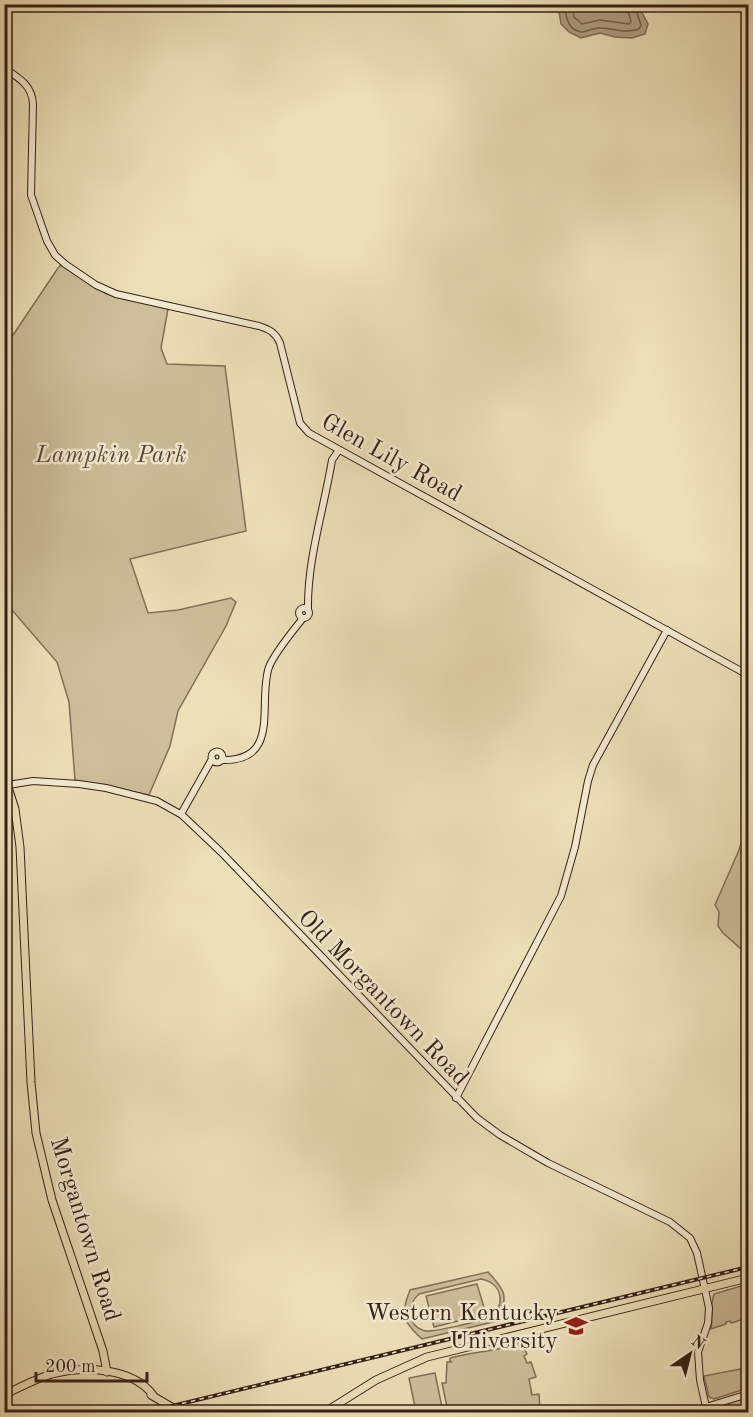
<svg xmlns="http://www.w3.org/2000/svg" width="753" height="1417" font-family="'Old Standard TT',serif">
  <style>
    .green { fill: #cdbf9c; stroke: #816f59; stroke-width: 1.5; fill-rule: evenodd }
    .water { fill: #ae9e81; stroke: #7e6b56; stroke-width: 1.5 }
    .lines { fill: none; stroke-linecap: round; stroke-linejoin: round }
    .shore { stroke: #725e4c; stroke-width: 1.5 }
    .secondary-casing { stroke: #351f16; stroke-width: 8 }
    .primary-casing { stroke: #351f16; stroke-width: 9 }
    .secondary { stroke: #f3ebd1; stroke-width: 6 }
    .primary { stroke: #ece0b8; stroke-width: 7 }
    .rail-casing { stroke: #351f16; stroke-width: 4 }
    .rail { stroke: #f3ebd1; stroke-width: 1.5; stroke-dasharray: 4.5; stroke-linecap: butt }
    .labels { text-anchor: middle; stroke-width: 5; stroke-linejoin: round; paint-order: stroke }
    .park-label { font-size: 24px; font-style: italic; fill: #5b4738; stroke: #f3ebd1 }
    .street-label { font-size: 24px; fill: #351f16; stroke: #f3ebd1 }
    .poi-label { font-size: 24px; fill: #351f16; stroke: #f3ebd1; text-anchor: end }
  </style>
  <rect width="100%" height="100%" fill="#ece0b8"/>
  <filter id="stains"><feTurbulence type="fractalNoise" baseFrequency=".00333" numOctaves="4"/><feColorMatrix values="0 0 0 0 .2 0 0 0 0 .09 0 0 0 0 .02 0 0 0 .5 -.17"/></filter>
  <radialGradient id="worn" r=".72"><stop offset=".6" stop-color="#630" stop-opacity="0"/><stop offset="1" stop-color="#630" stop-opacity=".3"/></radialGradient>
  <g class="green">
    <polygon points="61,265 107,294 168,309 161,348 167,364 225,366 246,531 130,559 148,613 178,610 231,598 236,602 226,626 178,711 170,746 149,795 75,780 69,702 57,662 5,602 5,347 58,268"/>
    <polygon points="748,822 748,955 723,933 718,926 719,912 715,905 739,850"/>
    <path d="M488,1272C506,1291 509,1297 497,1321L422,1339C402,1321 400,1315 410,1290ZM481,1279C491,1281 499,1287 500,1297C501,1305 497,1313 490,1317C482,1321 433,1332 426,1331C407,1327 406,1305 419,1294Z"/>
    <polygon points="477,1284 486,1314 434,1327 426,1296"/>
    <path d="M748,1284V1316L747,1318L731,1323L730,1321L726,1322V1324L711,1329C713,1318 710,1304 714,1294Z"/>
    <path d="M520,1341L527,1354L524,1356L527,1363L531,1362L536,1377L529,1379L532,1395L539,1394L540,1410H536V1412H448L442,1383H446L447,1362H452L450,1361V1358C473,1351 501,1352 520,1341Z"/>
    <polygon points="740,1369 744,1378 748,1377 748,1388 714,1399 709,1397 704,1376"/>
    <polygon points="435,1373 443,1412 416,1412 409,1378"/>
    <polygon points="748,1394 748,1412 690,1412 691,1412"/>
  </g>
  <polygon class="water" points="558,5 638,5 648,24 645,34 632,38 615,37 600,33 581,38 569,32 561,24"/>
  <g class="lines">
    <g class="shore">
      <path d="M564,4C566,15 567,30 581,32C587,32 594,27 600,28C616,28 622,34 639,29L641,25L634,4"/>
      <polyline points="572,4 574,17 582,24 600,20 629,24 631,21 626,4"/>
    </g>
    <g class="secondary-casing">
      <g id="secondary">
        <path d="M4,68C19,78 32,85 33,104L31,195L47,241L55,255L65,264L96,285L116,294L259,326C269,329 276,333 280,343L300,423L309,433L748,675"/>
        <circle cx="304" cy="613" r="5"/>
        <path d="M308,610C307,560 324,509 332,460L339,450"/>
        <circle cx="217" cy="757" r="5.5"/>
        <path d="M222,760C282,762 257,702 269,667C275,652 293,631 303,618"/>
        <polyline points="8,785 33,781 79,784 106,788 157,801 182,815 221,852 477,1118 500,1135 548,1163 670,1222 690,1238 697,1253 709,1308 708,1323 698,1352 700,1380 706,1407 748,1394"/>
        <polyline points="181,814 212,759"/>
        <polyline points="456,1098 561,896 575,847 588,781 593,765 667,630"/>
      </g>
    </g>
    <g class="primary-casing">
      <g id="primary">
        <polyline points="4,775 15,809 20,847 31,1082 36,1133 52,1200 103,1351 107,1372"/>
        <path d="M4,1395C20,1387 35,1379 52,1374C83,1366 132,1367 153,1395"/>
        <polyline points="151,1395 180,1412"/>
        <polyline points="325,1412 376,1380 427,1357 748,1278"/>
      </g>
    </g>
    <use href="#secondary" class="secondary"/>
    <use href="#primary" class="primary"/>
    <g class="rail-casing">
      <polyline id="rail" points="147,1412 748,1267"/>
    </g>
    <use href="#rail" class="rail"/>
  </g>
  <defs>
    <g id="university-bare" transform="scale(1.8)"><path d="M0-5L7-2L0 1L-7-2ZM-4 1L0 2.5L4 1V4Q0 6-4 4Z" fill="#8f2418" stroke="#f3ebd1" stroke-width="2.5" paint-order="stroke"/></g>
  </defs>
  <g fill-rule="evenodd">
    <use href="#university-bare" x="576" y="1326"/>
  </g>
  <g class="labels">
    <g class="park-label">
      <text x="111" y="462">Lampkin Park</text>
    </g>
    <g class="street-label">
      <text transform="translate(392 457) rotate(29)" y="8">Glen Lily Road</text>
      <text transform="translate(384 997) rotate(46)" y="8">Old Morgantown Road</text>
      <text transform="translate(86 1229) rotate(73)" y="8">Morgantown Road</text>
    </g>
    <g class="poi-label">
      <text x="558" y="1320">Western Kentucky<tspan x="558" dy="28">University</tspan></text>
    </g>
  </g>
  <rect width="753" height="1417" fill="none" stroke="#ece0b8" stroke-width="24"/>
  <rect x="6" y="6" width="741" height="1405" fill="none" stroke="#351f16" stroke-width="3"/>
  <rect x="12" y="12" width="729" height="1393" fill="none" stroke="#351f16" stroke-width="1.5"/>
  <g transform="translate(690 1354) rotate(35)" stroke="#f3ebd1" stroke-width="4.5" paint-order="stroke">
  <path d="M0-4.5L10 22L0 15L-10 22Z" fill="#351f16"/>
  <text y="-9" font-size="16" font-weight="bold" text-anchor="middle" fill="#351f16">N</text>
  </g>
  <path d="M36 1372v9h111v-9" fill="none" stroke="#351f16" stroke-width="3"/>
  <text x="45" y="1372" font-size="18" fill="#351f16" stroke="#f3ebd1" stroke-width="4.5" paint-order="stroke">200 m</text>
  <rect width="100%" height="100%" filter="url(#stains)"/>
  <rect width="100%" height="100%" fill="url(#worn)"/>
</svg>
